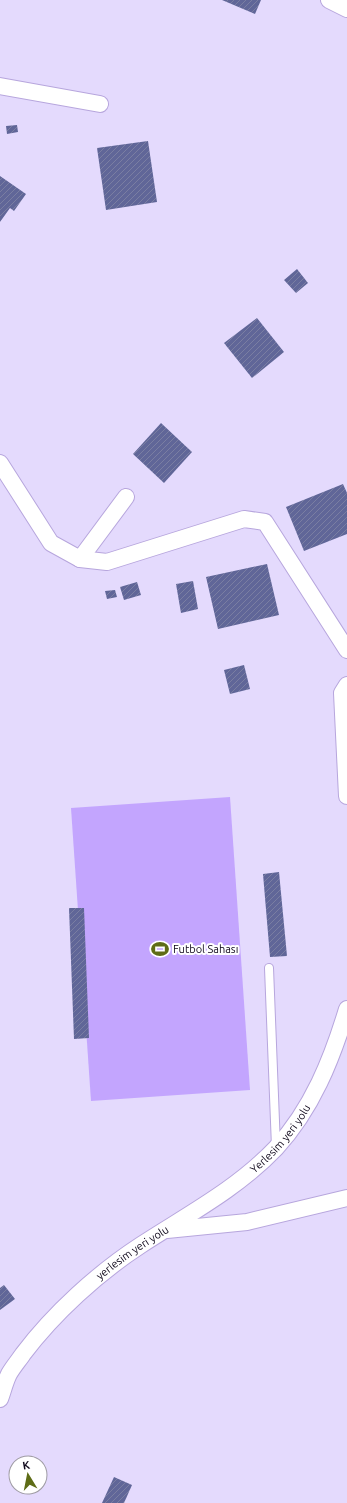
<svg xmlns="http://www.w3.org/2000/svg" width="347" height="1503" font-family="Ubuntu,sans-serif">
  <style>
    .pitch { fill: #c3a5fe }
    .building { fill: url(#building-hatch) }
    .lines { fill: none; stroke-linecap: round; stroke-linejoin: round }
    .service-casing { stroke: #b7a6dd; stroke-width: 10 }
    .minor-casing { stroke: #b7a6dd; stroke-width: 18 }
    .service { stroke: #fff; stroke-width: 8 }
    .minor { stroke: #fff; stroke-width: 16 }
    .labels { text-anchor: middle; stroke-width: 4; stroke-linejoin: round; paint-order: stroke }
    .poi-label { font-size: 11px; fill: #0f081b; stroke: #fff; text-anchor: start }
    .street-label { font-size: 11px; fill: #0f081b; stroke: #fff }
  </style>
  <defs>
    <pattern id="building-hatch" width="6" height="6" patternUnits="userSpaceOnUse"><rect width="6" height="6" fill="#606698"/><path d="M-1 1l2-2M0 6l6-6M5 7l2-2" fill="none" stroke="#7a7ea2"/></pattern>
  </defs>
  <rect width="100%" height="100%" fill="#e4dafd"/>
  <polygon class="pitch" points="230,797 250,1090 91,1101 71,808"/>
  <g class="building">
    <polygon points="222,0 261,0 255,14"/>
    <polygon points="17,125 18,132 7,134 6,126"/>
    <polygon points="148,141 157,202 106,210 97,148"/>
    <polygon points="0,176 26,194 14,211 10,208 0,222"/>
    <polygon points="297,269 308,283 296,293 284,280"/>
    <polygon points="257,318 284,352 252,378 224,343"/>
    <polygon points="161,423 192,452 164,483 133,454"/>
    <polygon points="343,484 347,493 347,534 304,551 286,507"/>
    <polygon points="267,564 279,615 218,629 206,577"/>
    <polygon points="193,581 198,609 181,613 176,584"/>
    <polygon points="137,582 141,595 124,600 120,587"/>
    <polygon points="115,590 117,597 107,599 105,591"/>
    <polygon points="244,665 250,689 230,694 224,670"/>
    <polygon points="279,872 287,956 270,957 263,874"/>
    <polygon points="69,908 84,908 89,1038 74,1039"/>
    <polygon points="4,1285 15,1299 0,1310 0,1288"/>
    <polygon points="114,1477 132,1485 124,1503 102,1503"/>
  </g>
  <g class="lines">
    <g class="service-casing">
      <polyline id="service" points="269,968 276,1147"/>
    </g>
    <g class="minor-casing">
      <g id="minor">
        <polyline points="329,0 347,9"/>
        <polyline points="0,86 100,104"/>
        <polyline points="0,463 51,543 80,559 107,562 244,519 265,522 347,650"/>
        <polyline points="80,559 126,497"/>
        <polyline points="347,685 342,693 347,796"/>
        <polyline points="167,1230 247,1222 347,1198"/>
        <path id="s1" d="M0,1399C3,1391 5,1382 9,1374C13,1367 19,1360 23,1354C54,1313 98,1273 141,1245C187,1215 237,1189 276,1148C312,1109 332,1059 347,1009"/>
      </g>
    </g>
    <use href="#service" class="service"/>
    <use href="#minor" class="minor"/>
  </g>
  <defs>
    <g id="stadium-bare" transform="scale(1.38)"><path d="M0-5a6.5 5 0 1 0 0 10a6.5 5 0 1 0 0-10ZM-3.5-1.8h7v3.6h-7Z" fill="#5e6c16" stroke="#fff" stroke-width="2.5" paint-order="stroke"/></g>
  </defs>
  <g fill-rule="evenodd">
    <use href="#stadium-bare" x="160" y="949"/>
  </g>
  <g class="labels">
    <g class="poi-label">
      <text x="173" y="953">Futbol Sahası</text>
    </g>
    <g class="street-label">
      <text dy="4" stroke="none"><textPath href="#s1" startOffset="389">Yerlesim yeri yolu</textPath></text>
      <text dy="4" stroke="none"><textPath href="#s1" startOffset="201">yerlesim yeri yolu</textPath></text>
    </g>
  </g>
  <g transform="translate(28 1475) rotate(350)"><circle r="19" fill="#ffffff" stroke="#9f9ca4"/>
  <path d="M0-3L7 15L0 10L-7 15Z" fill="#5e6c16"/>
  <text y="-6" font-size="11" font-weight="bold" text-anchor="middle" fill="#0f081b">K</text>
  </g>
</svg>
